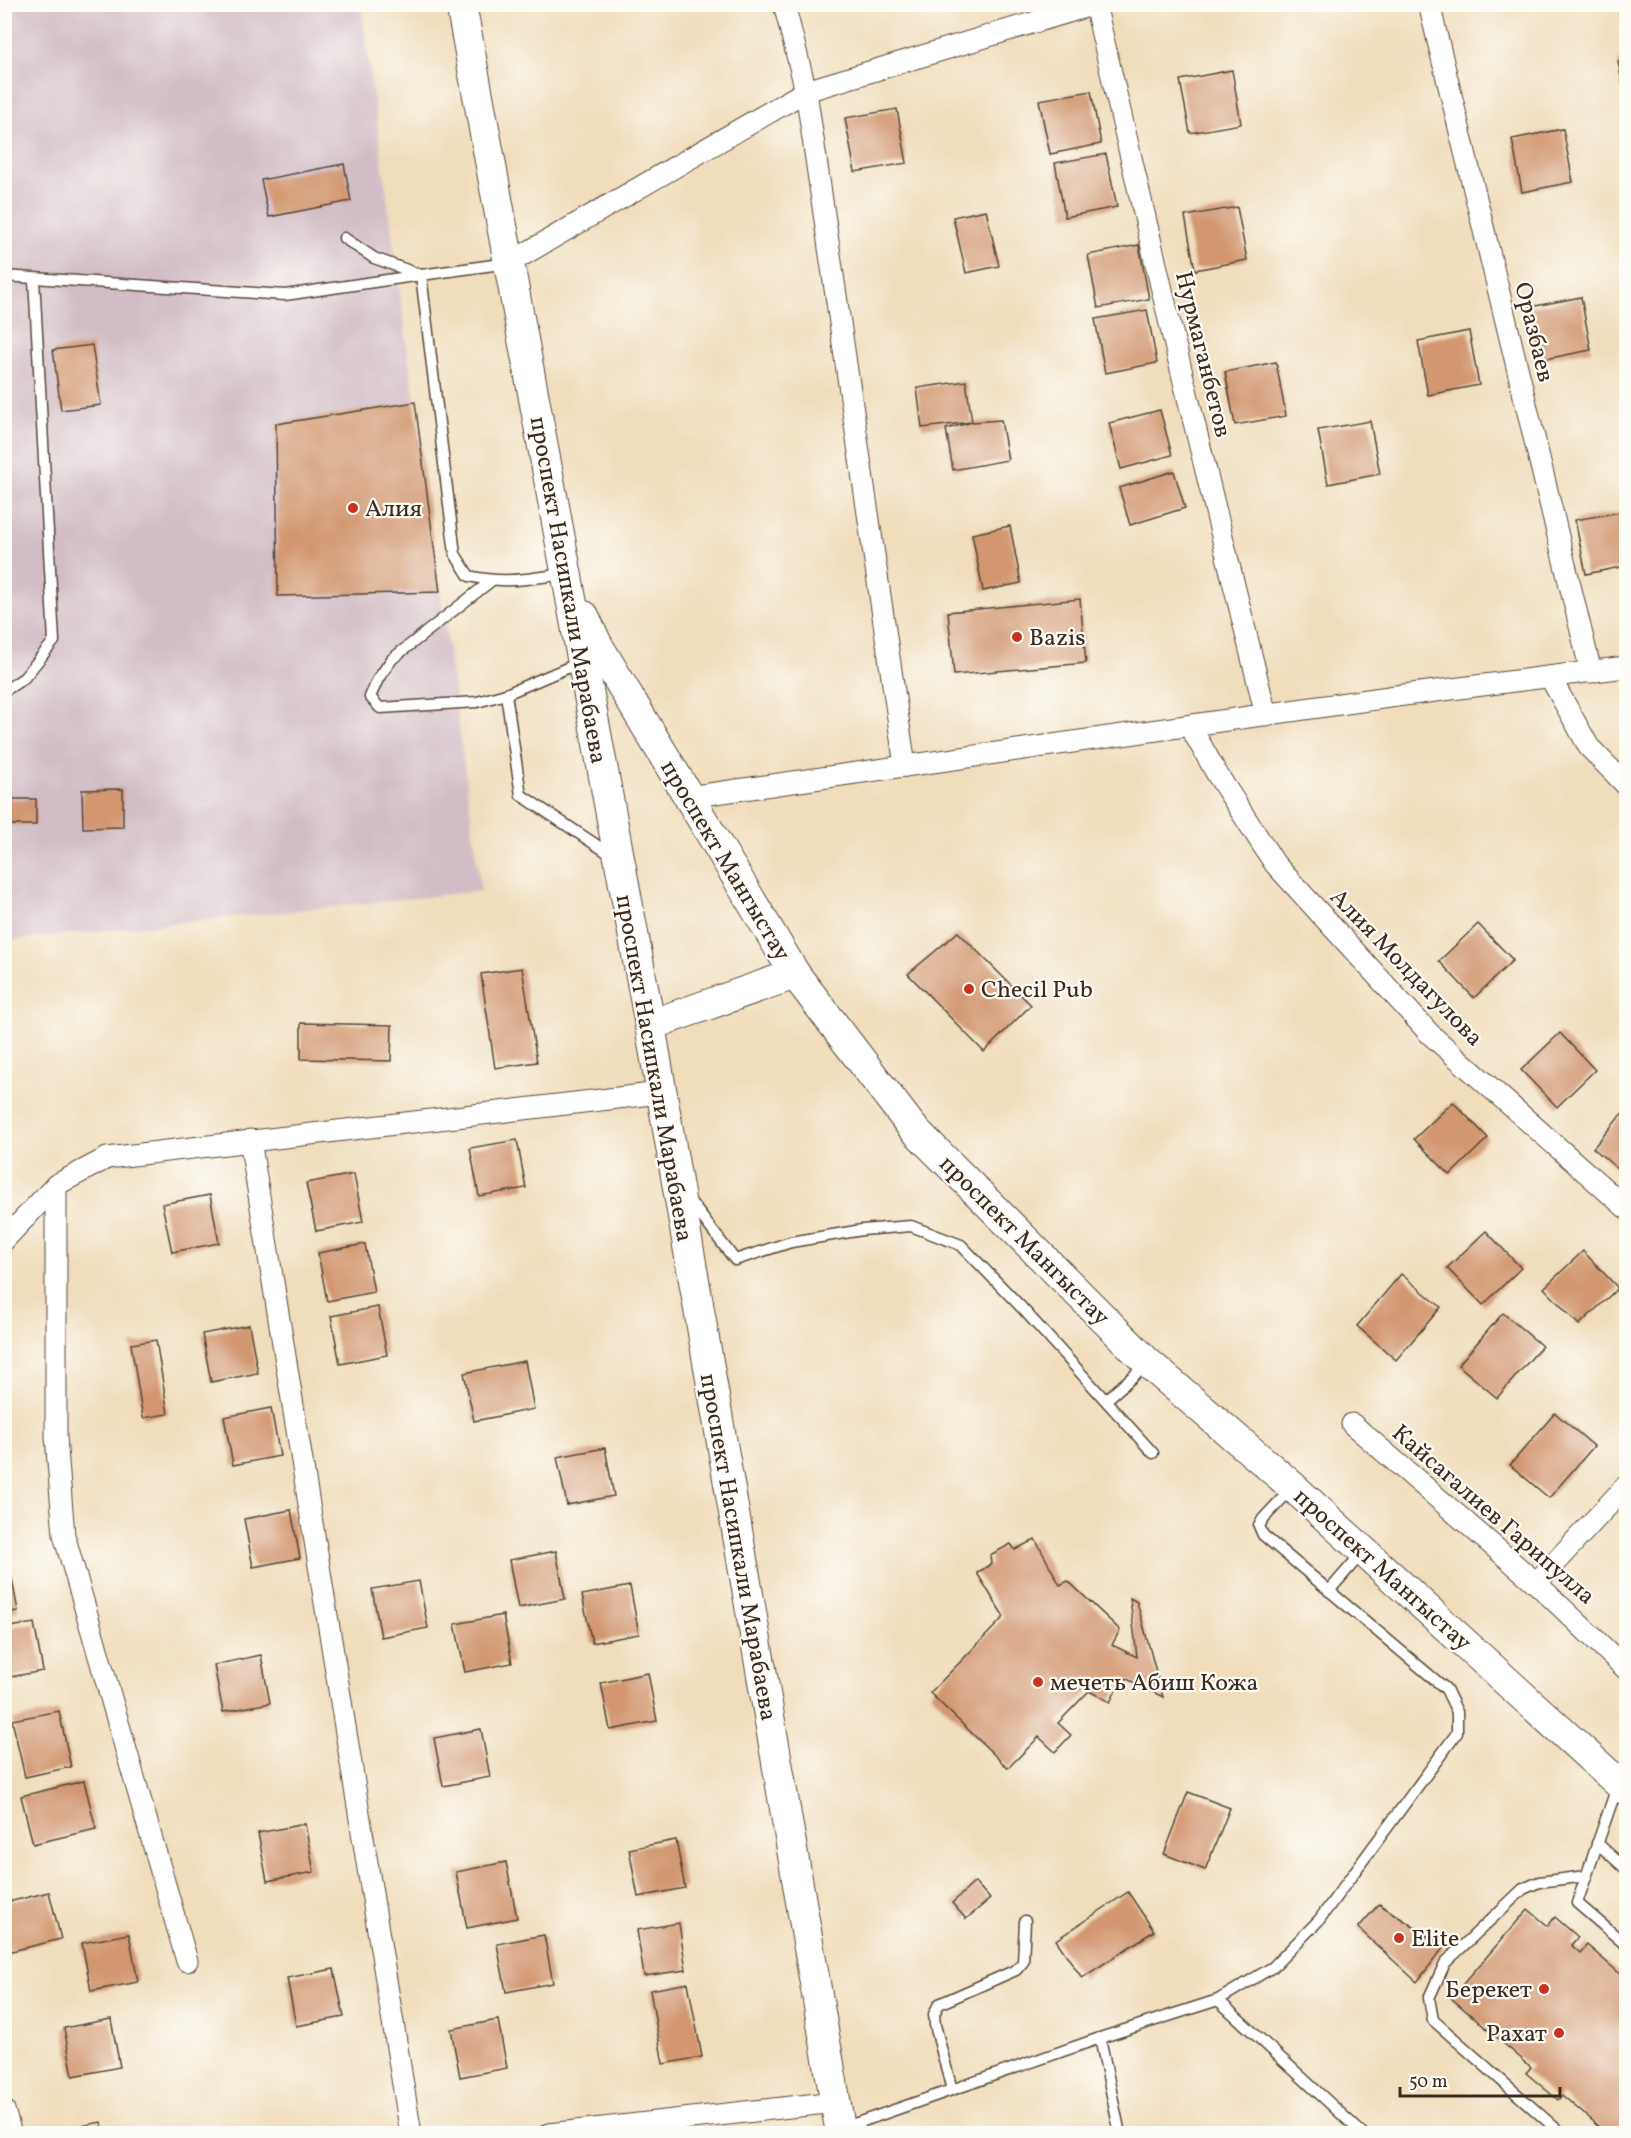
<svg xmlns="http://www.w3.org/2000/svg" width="1631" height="2138" font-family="Vollkorn,serif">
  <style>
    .industrial { fill: #d2bdc6 }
    .building { fill: #d29771 }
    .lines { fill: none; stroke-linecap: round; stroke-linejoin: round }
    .lane-casing { stroke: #564536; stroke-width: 13 }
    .street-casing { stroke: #564536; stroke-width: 23 }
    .secondary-casing { stroke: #564536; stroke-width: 32 }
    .lane { stroke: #fff; stroke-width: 10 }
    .street { stroke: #fff; stroke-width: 21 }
    .secondary { stroke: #fff; stroke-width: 30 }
    .poi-dot { fill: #c8321e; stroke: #fdfcf7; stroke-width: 2 }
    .labels { text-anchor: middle; stroke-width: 4.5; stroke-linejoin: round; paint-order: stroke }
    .street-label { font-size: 24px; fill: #3b2a1e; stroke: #fdfcf7 }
    .poi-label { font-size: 24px; fill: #3b2a1e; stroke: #fdfcf7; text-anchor: start }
  </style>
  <rect width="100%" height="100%" fill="#fdfcf7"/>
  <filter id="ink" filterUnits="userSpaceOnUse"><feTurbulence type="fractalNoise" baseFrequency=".0167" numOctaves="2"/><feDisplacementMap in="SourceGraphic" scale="12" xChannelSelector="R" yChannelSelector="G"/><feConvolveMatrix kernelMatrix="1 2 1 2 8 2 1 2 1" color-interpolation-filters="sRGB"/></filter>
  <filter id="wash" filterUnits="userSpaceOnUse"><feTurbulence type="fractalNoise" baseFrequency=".008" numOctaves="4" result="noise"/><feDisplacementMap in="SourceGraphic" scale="24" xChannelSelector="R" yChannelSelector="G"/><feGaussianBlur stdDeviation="1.35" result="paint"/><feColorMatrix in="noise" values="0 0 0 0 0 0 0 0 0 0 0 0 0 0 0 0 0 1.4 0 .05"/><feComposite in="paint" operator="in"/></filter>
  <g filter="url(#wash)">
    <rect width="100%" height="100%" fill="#f0ddbc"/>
    <polygon class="industrial" points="4,5 361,5 481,891 5,941"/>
    <g id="blocks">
      <g class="building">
        <polygon points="1619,4 1626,4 1626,41 1625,41"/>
        <polygon points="1626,60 1626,98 1625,98 1618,61"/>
        <polygon points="1232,70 1241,124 1190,133 1180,80"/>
        <polygon points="1091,91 1101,144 1050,154 1039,100"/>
        <polygon points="897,109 907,163 855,172 845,118"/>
        <polygon points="1563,129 1573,182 1522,192 1512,139"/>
        <polygon points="1106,154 1117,207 1065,217 1055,163"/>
        <polygon points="344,164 351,201 269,217 261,180"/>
        <polygon points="1237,207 1247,260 1195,270 1185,216"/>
        <polygon points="986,210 999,266 966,273 953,217"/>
        <polygon points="1139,245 1149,299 1098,308 1088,255"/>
        <polygon points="1581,297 1591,350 1540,360 1530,307"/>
        <polygon points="1147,310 1157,363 1105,373 1095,319"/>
        <polygon points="1469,331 1479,385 1428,395 1418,341"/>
        <polygon points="92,345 101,405 61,410 53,350"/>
        <polygon points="1276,362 1286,416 1235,425 1225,372"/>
        <polygon points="966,381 972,422 922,428 917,388"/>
        <polygon points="415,402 440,592 278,596 276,424"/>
        <polygon points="1160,410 1172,455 1121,469 1109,423"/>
        <polygon points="1001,420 1008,460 953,470 946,429 972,422"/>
        <polygon points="1370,421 1380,474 1328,484 1318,430"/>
        <polygon points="1174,471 1185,508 1130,525 1119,488"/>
        <polygon points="1626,511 1626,566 1586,574 1575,520"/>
        <polygon points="1010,526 1021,583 983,591 972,534"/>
        <polygon points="1080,599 1086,663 954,675 948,612"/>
        <polygon points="123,789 123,827 83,828 82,790"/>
        <rect x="4" y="799" width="32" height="26"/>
        <polygon points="1478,924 1513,960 1474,998 1439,961"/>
        <polygon points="958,932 1031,1005 984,1052 908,974"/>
        <polygon points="522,968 537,1062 495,1068 481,974"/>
        <polygon points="301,1023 392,1025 391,1061 301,1059"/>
        <polygon points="1560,1033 1595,1070 1557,1107 1521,1070"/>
        <polygon points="1453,1102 1488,1138 1450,1175 1414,1139"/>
        <polygon points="1626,1109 1626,1176 1593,1148"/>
        <polygon points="517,1140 526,1188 479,1196 470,1148"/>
        <polygon points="354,1174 363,1222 316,1231 306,1183"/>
        <polygon points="210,1195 219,1243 172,1252 162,1204"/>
        <polygon points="1486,1231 1521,1268 1483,1305 1447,1268"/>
        <polygon points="365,1244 374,1292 327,1301 318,1253"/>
        <polygon points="1583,1251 1618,1288 1579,1325 1544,1288"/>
        <polygon points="1401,1274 1441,1307 1396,1360 1357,1326"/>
        <polygon points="378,1307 387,1355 340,1364 331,1316"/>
        <polygon points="1503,1313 1542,1346 1497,1398 1458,1365"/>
        <polygon points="249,1325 258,1373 211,1382 202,1334"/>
        <polygon points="156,1340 168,1414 143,1418 131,1344"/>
        <polygon points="525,1361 534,1409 474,1421 464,1373"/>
        <polygon points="271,1408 280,1456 233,1465 224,1417"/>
        <polygon points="1555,1413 1594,1446 1549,1498 1510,1465"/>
        <polygon points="605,1448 614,1496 567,1505 557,1457"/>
        <polygon points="291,1510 300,1558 253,1567 244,1519"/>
        <polygon points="1035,1539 1060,1585 1068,1581 1120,1630 1112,1645 1137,1657 1130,1598 1137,1602 1163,1697 1123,1677 1110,1702 1089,1691 1058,1723 1071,1735 1055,1752 1039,1737 1008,1768 930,1693 1004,1617 977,1573 991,1564 990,1555 1011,1544 1015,1550"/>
        <polygon points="556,1551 565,1599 518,1608 509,1560"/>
        <polygon points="9,1563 18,1611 4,1613 4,1564"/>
        <polygon points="419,1581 428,1628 381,1637 372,1589"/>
        <polygon points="630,1586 639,1634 592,1643 582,1595"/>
        <polygon points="503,1615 512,1663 465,1672 455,1624"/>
        <polygon points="34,1623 43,1671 4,1678 4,1628"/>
        <polygon points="261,1655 270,1703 223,1712 214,1665"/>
        <polygon points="648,1673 657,1721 610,1730 601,1683"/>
        <polygon points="59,1711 71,1767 25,1777 12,1720"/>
        <polygon points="481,1729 490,1777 443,1786 434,1738"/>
        <polygon points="84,1781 96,1829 33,1844 21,1796"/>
        <polygon points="1188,1792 1230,1808 1205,1870 1164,1854"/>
        <polygon points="305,1824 314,1872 267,1881 258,1833"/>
        <polygon points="676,1840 685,1888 638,1897 629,1849"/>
        <polygon points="506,1862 517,1918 467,1928 456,1872"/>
        <polygon points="975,1882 990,1899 966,1919 952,1903"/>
        <polygon points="49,1892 61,1939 4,1953 4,1903"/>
        <polygon points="1128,1892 1154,1931 1082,1978 1056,1940"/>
        <polygon points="1379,1904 1444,1947 1417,1982 1358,1928"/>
        <polygon points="1528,1909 1548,1926 1555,1917 1578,1937 1571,1945 1580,1953 1587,1945 1626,1979 1626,2134 1607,2134 1562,2095 1558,2100 1526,2073 1531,2067 1451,1998"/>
        <polygon points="679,1923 686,1970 644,1976 637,1930"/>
        <polygon points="129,1934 138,1982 91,1991 82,1943"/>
        <polygon points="544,1935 553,1983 506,1992 497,1944"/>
        <polygon points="334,1969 344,2017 296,2026 287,1978"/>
        <polygon points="688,1983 702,2057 663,2064 650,1990"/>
        <polygon points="111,2019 120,2067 73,2076 64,2028"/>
        <polygon points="498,2020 507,2068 460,2077 451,2029"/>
        <polygon points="101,2122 104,2134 55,2134 54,2131"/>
      </g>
    </g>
  </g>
  <g filter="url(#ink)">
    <use href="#blocks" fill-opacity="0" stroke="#564536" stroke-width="1.5"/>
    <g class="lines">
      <g class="lane-casing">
        <g id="lane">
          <polyline points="344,238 374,258 421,275 508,263"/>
          <path d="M4,276L285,295L421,275L455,554L469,576C504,584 528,579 563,574"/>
          <polyline points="491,581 392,659 378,679 370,697 380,708 477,702 506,694"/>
          <polyline points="581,662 506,694 521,795 613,856"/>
          <polyline points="4,691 24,678 54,641 34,279"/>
          <polyline points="689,1200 735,1260 791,1242 862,1230 911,1226 961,1245 1022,1308 1153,1453"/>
          <polyline points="1106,1400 1146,1365"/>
          <polyline points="1329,1591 1362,1553"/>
          <polyline points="1617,1787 1577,1903 1626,1945"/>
          <polyline points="1597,1843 1626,1869"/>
          <polyline points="1218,2000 1363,2134"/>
          <polyline points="1100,2038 1120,2134"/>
          <polyline points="952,2090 935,2025 934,2014 939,2004 1016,1970 1023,1962 1025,1921"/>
          <polyline points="843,2128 1100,2038 1218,2000 1273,1967 1319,1920 1457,1733 1457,1712 1446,1689 1263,1535 1259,1526 1263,1519 1291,1489"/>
          <polyline points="1562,2134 1433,2020 1429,1998 1445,1963 1523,1889 1539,1882 1586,1876"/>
        </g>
      </g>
      <g class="street-casing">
        <g id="street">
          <polyline points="784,4 806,91 905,766"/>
          <polyline points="1095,4 1174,341 1266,715"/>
          <polyline points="1429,4 1591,672"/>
          <polyline points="509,263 806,91 1095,4"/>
          <polyline points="1550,677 1589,747 1626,785"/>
          <polyline points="1190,726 1217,774 1275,864 1430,1034 1626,1208"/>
          <polyline points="688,797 1396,696 1626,667"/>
          <polyline points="250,1140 411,2134"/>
          <polyline points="56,1185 56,1437 64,1535 187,1961"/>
          <polyline points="4,1240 56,1185 107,1158 660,1093"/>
          <polyline points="1352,1424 1536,1583 1626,1669"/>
          <polyline points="1536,1583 1626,1486"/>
          <polyline points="4,2110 11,2134"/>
          <polyline points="549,2134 835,2102"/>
        </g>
      </g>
      <g class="secondary-casing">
        <g id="secondary">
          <polyline points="461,4 650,1025 841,2134"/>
          <polyline points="584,616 597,644 795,974 912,1127 1148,1363 1293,1487 1626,1790"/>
          <polyline points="650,1025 795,974"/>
        </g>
      </g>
      <use href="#lane" class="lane"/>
      <use href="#street" class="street"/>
      <use href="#secondary" class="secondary"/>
    </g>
  </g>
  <g class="poi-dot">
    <circle cx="353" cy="508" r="6"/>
    <circle cx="1017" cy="637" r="6"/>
    <circle cx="969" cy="989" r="6"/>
    <circle cx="1038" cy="1682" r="6"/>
    <circle cx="1399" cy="1938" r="6"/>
    <circle cx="1544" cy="1989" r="6"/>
    <circle cx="1559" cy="2033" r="6"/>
  </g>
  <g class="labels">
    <g class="street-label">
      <text transform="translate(1535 332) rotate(76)" y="8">Оразбаев</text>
      <text transform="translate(1204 354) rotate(76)" y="8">Нурмаганбетов</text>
      <text transform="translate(569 590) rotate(80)" y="8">проспект Насипкали Марабаева</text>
      <text transform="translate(726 860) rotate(59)" y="8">проспект Мангыстау</text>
      <text transform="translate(1407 967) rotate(46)" y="8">Алия Молдагулова</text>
      <text transform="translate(655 1068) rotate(80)" y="8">проспект Насипкали Марабаева</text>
      <text transform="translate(1025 1240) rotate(45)" y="8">проспект Мангыстау</text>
      <text transform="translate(1494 1514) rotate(41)" y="8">Кайсагалиев Гарипулла</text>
      <text transform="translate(739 1547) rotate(80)" y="8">проспект Насипкали Марабаева</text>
      <text transform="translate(1383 1569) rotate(42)" y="8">проспект Мангыстау</text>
    </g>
    <g class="poi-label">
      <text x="365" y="516">Алия</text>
      <text x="1029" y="645">Bazis</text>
      <text x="981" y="997">Checil Pub</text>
      <text x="1050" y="1690">мечеть Абиш Кожа</text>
      <text x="1411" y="1946">Elite</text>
      <text x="1532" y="1997" text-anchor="end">Берекет</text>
      <text x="1547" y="2041" text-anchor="end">Рахат</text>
    </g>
  </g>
  <rect width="1631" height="2138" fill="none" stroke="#fdfcf7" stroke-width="24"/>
  <path d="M1400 2087v9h160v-9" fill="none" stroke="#3b2a1e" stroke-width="3"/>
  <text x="1409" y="2087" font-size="18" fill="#3b2a1e" stroke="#fdfcf7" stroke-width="4.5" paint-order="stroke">50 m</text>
</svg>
